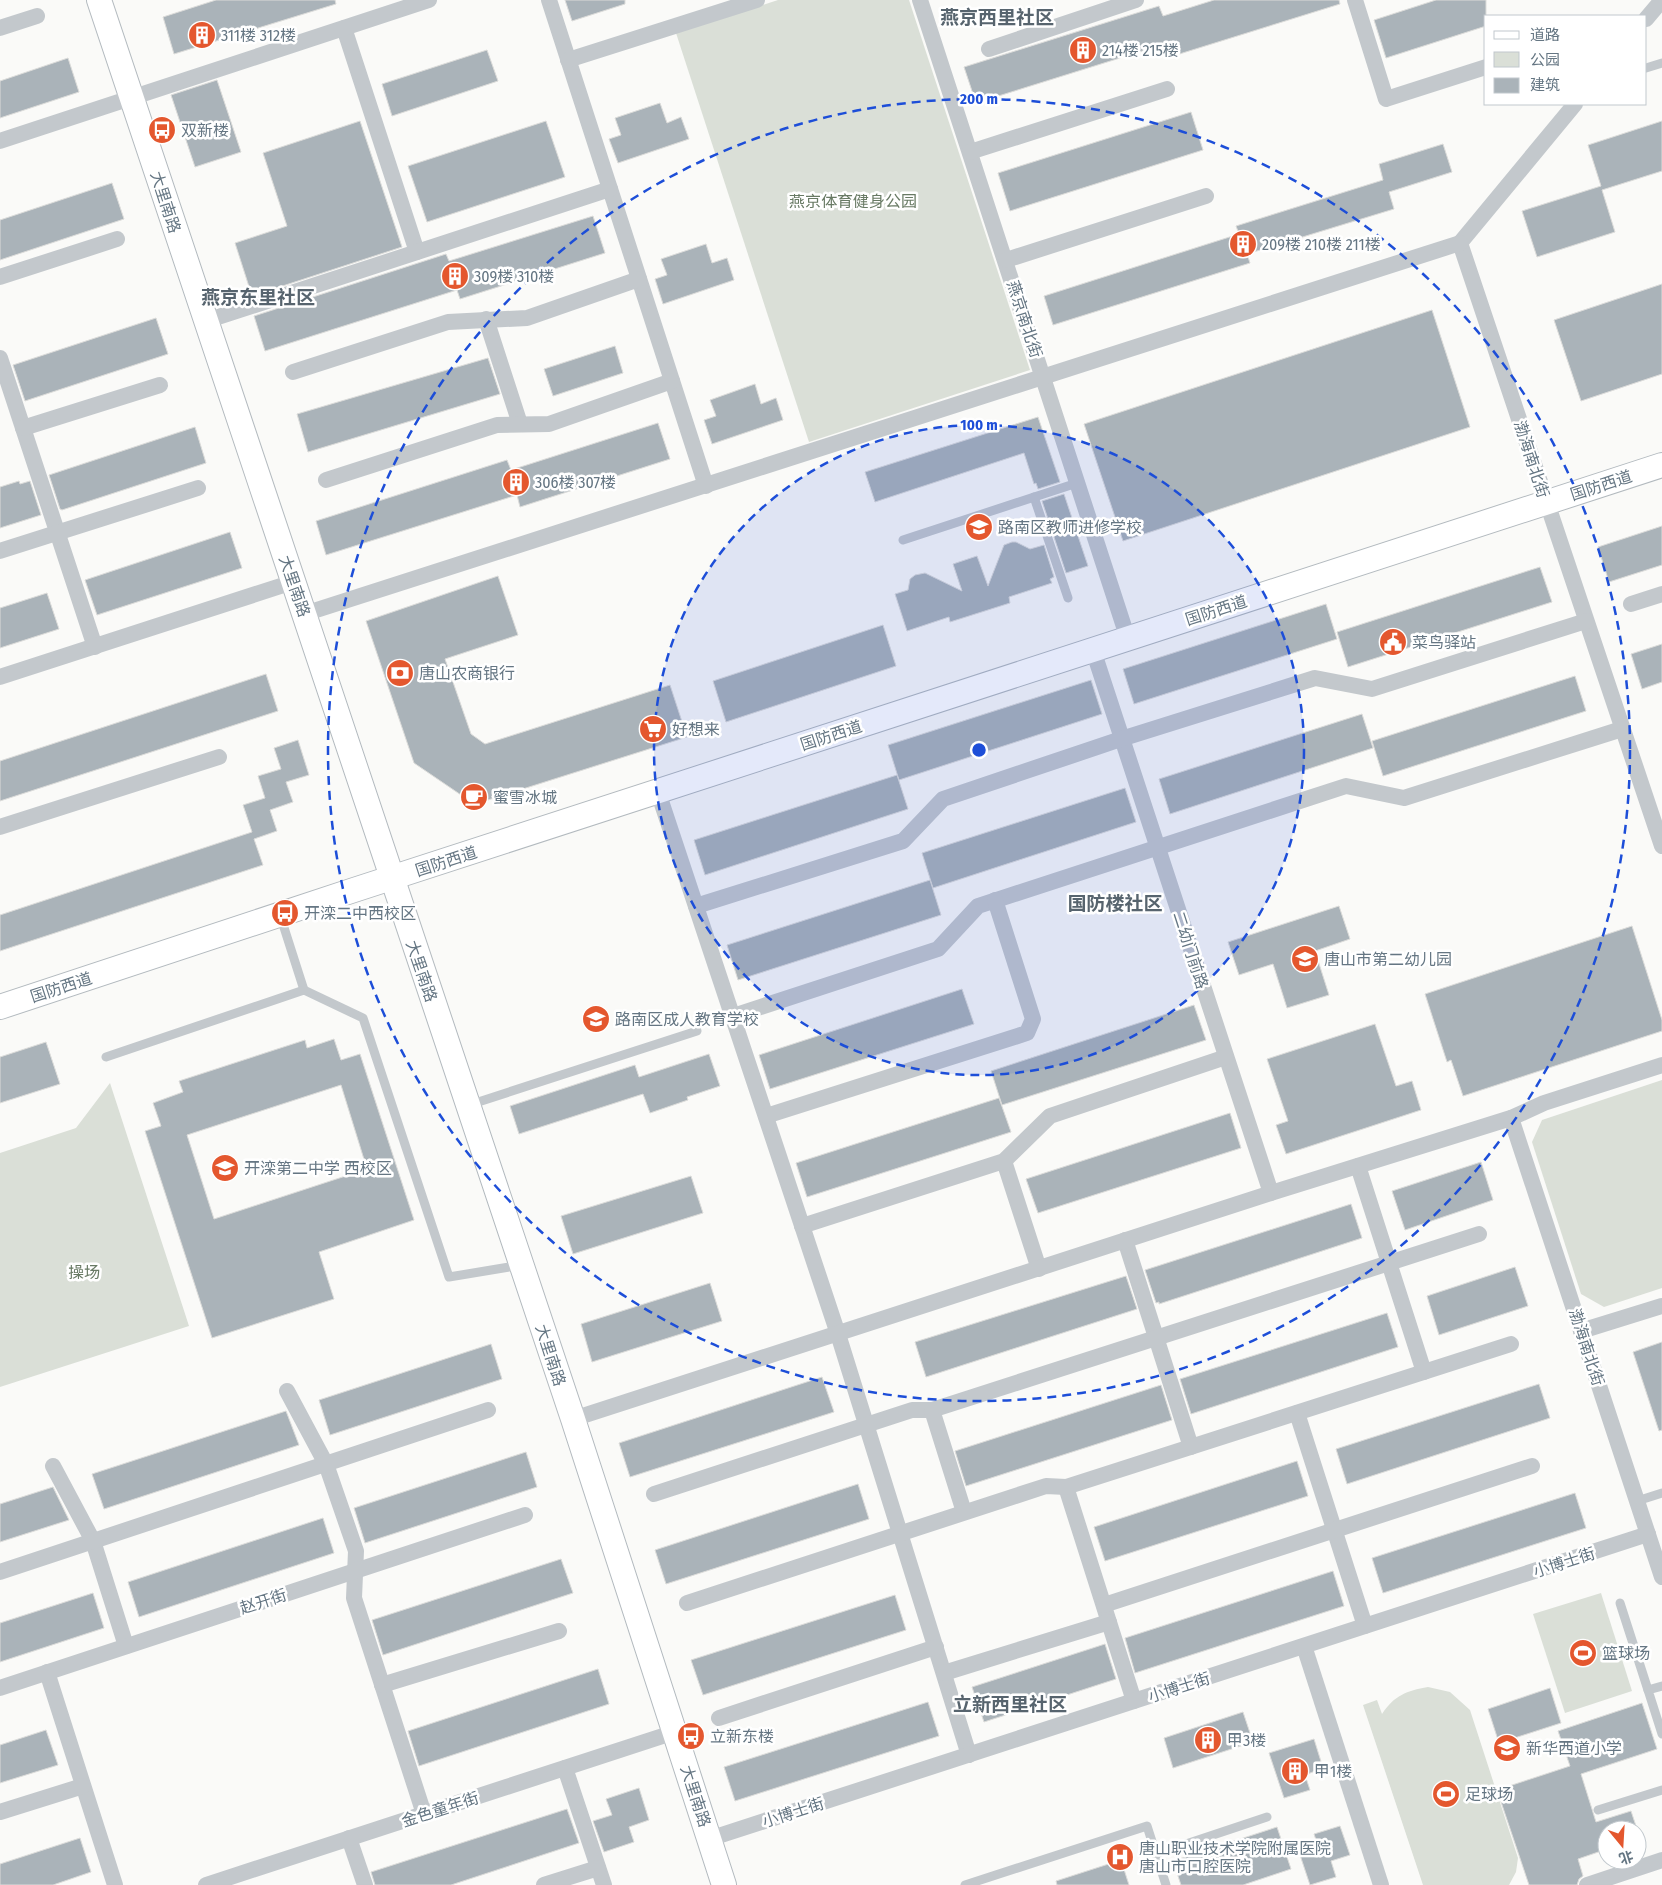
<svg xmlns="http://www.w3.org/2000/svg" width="1662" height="1885" font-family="'Fira Sans Condensed','Noto Sans SC',sans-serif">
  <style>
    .green { fill: #dadfd7 }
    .building { fill: #aab3b9; stroke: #dcdcda; fill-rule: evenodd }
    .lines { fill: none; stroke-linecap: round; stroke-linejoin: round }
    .secondary-casing { stroke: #b3babf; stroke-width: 26 }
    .lane { stroke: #c3c8cc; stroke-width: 9 }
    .street { stroke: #c3c8cc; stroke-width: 16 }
    .secondary { stroke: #fff; stroke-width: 24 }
    .ring { fill: none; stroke: #1d4ed8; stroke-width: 2.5; stroke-dasharray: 9 6 }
    .labels { text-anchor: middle; stroke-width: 5; stroke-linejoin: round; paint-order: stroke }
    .poi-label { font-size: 16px; fill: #657683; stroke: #fff; text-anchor: start }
    .park-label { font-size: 16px; fill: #687a64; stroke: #fff }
    .street-label { font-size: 16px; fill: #657683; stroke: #fff }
    .quarter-label { font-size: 19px; font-weight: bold; fill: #57646e; stroke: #fff }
    .centre { fill: #1d4ed8; stroke: #fff; stroke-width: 2.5 }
    .ring-label { font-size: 15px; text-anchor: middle; font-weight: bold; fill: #1d4ed8; stroke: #fff; stroke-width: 5; stroke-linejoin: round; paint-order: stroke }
  </style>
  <rect width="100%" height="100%" fill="#fafaf8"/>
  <g class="green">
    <polygon points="778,0 909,0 1030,370 809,442 676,33"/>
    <polygon points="1662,1080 1662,1288 1604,1307 1581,1294 1532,1142 1542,1120"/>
    <polygon points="110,1083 189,1326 0,1387 0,1153 76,1128"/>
    <polygon points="1601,1593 1632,1691 1565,1713 1533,1614"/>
    <path d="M1428,1687L1450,1692L1470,1710L1518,1858L1516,1872L1509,1885H1423L1363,1705L1377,1700L1382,1714C1395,1695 1406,1691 1428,1687Z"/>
  </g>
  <g class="building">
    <polygon points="216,0 335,0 336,4 174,54 163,17"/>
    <polygon points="565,0 625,0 625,4 572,21"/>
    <polygon points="1214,0 1339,0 1340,4 1173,56 1168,43 976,103 964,67 1159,6 1163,16"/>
    <polygon points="1436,0 1486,0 1486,26 1386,58 1374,20"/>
    <polygon points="487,50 498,81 392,116 382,84"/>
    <polygon points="68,58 79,92 0,118 0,81"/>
    <polygon points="217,80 241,152 195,167 171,95"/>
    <polygon points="660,103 667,123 681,117 689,139 618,163 609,139 621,135 615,118"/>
    <polygon points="1191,112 1203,150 1010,211 998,173"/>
    <polygon points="360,121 402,247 252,296 235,243 287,226 263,153"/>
    <polygon points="546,121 565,177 427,222 408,166"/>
    <polygon points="1662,121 1662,171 1602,190 1615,232 1537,257 1522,211 1601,186 1588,145"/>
    <polygon points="1443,144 1452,172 1389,192 1394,209 1247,254 1250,263 1053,325 1044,296 1239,234 1236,226 1383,180 1379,164"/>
    <polygon points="112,183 124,219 0,260 0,220"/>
    <polygon points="593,216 605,253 460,299 457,290 265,351 254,316 446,254 449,261"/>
    <polygon points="706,244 712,263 727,258 734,280 663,304 655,279 667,275 661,259"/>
    <polygon points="1662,284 1662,374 1581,401 1554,320"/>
    <polygon points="1432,310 1470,427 1123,541 1084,424"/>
    <polygon points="156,318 168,354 25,401 13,365"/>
    <polygon points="615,346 623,373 553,396 544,369"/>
    <polygon points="488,358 500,394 308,452 297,414"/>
    <polygon points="755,384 761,404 776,398 783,420 712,444 704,420 716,416 710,400"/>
    <polygon points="1038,417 1060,482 1038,489 1036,483 1034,484 1024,453 875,502 865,472"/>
    <polygon points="658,423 670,459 520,507 517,495 326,555 316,521 507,460 511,470"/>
    <polygon points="195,427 206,463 62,510 60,509 49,475"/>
    <polygon points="19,481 20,484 30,481 41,515 0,528 0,487"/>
    <polygon points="1064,494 1088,566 1066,573 1042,501"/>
    <polygon points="1662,526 1662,565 1609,582 1598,547"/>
    <polygon points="230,532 242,568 97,615 85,580"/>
    <polygon points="1012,542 1016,542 1030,549 1044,545 1054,577 1050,579 1052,583 1009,597 1010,603 950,622 949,617 907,631 895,594 908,590 910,579 915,575 925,573 962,591 953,564 977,556 988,586 1004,545"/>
    <polygon points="1540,567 1552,602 1348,667 1337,632"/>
    <polygon points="498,576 518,635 445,659 471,734 485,744 670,685 687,737 488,800 485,790 464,797 414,763 366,621"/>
    <polygon points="47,593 59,629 0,648 0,608"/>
    <polygon points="1326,604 1337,639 1134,704 1123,669"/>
    <polygon points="883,625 896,666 726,722 713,681"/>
    <polygon points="1662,644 1662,682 1642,689 1631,654"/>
    <polygon points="266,674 278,711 0,801 0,761"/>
    <polygon points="1575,676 1586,711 1383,776 1372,741"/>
    <polygon points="1091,680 1102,714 899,780 888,745"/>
    <polygon points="1362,714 1373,748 1170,814 1159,779"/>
    <polygon points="298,740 309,775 286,782 293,802 270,810 277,831 254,839 263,865 0,951 0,915 252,832 243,805 265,798 258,776 281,769 274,748"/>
    <polygon points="897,775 908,809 705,875 694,840"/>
    <polygon points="1125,788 1136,822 933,888 922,853"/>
    <polygon points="930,880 941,915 738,980 727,945"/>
    <polygon points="1339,906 1350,939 1315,951 1329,995 1287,1008 1273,964 1239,975 1228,942"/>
    <polygon points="1632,926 1662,1020 1662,1031 1463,1096 1451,1060 1447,1062 1425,994"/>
    <polygon points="962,989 974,1024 770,1089 759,1055"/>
    <polygon points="1194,1005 1206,1040 1002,1105 991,1071"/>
    <polygon points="1375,1024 1396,1086 1412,1081 1421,1110 1286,1154 1276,1125 1288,1121 1267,1059"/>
    <path d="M334,1039L341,1060L360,1054L414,1220L319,1252L334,1299L212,1338L145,1131L161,1126L153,1103L183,1092L179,1081L305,1040L307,1048ZM341,1085L367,1169L214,1219L187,1135Z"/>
    <polygon points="46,1042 60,1084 0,1103 0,1057"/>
    <polygon points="709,1054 720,1086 687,1097 688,1100 650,1113 643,1094 519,1134 510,1106 635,1065 639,1077"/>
    <polygon points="999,1098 1011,1132 807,1197 796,1163"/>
    <polygon points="1230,1113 1241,1148 1038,1213 1026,1179"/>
    <polygon points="1481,1162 1493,1200 1405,1230 1392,1191"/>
    <polygon points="691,1176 703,1213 573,1254 561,1216"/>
    <polygon points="1351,1204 1362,1238 1159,1304 1159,1302 1156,1303 1145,1270"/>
    <polygon points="1515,1267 1528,1306 1439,1335 1427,1296"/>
    <polygon points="1126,1276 1137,1309 926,1377 915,1342"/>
    <polygon points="710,1283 722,1321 592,1362 581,1324"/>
    <polygon points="1387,1313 1398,1347 1191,1414 1180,1379"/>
    <polygon points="1662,1342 1662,1430 1659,1431 1633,1352"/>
    <polygon points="491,1344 502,1379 330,1435 319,1400"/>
    <polygon points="822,1377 834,1412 630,1477 619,1443"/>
    <polygon points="1539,1384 1550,1418 1347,1484 1336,1449"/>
    <polygon points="1161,1385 1172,1420 966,1486 955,1451"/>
    <polygon points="286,1411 299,1445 104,1509 92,1474"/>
    <polygon points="526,1452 537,1487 365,1543 354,1508"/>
    <polygon points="1297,1461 1308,1496 1105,1561 1094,1527"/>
    <polygon points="858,1484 869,1519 666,1584 655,1550"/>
    <polygon points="53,1487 69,1520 0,1542 0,1504"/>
    <polygon points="1575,1493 1586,1528 1383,1593 1372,1558"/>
    <polygon points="323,1518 334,1553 139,1617 128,1582"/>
    <polygon points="561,1559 573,1593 383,1655 372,1620"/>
    <polygon points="1333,1571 1344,1606 1135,1673 1125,1638"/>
    <polygon points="93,1593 104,1628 0,1662 0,1623"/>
    <polygon points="895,1595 906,1630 703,1695 691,1660"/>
    <polygon points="1105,1644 1116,1679 984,1722 972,1687"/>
    <polygon points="598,1669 609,1704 419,1766 408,1731"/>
    <polygon points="1550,1688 1561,1723 1499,1743 1488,1709"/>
    <polygon points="928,1702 939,1736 735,1801 724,1767"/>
    <polygon points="1642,1703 1657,1749 1581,1774 1596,1822 1631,1811 1640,1838 1637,1839 1637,1830 1607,1830 1607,1849 1578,1859 1583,1876 1579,1879 1577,1885 1529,1885 1497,1790 1570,1766 1558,1731"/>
    <polygon points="1243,1712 1253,1742 1173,1768 1164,1738"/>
    <polygon points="46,1730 58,1765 0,1783 0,1745"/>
    <polygon points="1314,1739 1323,1768 1305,1775 1310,1790 1284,1798 1269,1753"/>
    <polygon points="639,1788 649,1820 629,1827 634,1842 604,1852 593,1821 612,1815 606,1799"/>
    <polygon points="567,1809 579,1843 451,1885 375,1885 371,1872"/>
    <polygon points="1340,1826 1350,1855 1331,1861 1336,1877 1310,1885 1300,1855 1319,1849 1314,1834"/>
    <polygon points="1277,1827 1291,1869 1243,1885 1181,1885 1173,1861"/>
    <polygon points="80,1838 91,1872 53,1885 0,1885 0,1864"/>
    <polygon points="1121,1860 1129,1885 1057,1885 1056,1881"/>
  </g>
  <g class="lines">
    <g class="secondary-casing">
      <g id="secondary">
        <polyline points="99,0 573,1419 724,1885"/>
        <polyline points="0,1007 354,890 1662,465"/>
      </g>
    </g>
    <g class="lane">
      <polyline points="1646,68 1662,63"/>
      <polyline points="1034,497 1068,598"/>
      <polyline points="903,540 1077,483"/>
      <polyline points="280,915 304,990"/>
      <polyline points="106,1057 304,990 363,1018 449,1277 521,1265"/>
      <polyline points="469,1105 697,1031"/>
      <polyline points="1637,1501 1662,1493"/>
      <polyline points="1620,1603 1648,1690"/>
      <polyline points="1662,1686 1648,1690 1662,1734"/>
      <polyline points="1598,1810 1662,1790"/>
      <polyline points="1156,1854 1267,1817"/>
      <polyline points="965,1885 1147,1826 1166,1885"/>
    </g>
    <g class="street">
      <polyline points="549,0 706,486"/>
      <polyline points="920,0 1128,639"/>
      <polyline points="1355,0 1386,99 1486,67"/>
      <polyline points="1646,19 1662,0"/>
      <polyline points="0,28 37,16"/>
      <polyline points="344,28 417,252"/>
      <polyline points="989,49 1136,0"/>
      <polyline points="568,60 757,0"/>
      <polyline points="0,141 429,0"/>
      <polyline points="970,152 1167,89"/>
      <polyline points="1460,243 1662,846"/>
      <polyline points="1460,243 1575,104"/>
      <polyline points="1006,260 1206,196"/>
      <polyline points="0,277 117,239"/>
      <polyline points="212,319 610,189"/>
      <polyline points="486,319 520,424"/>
      <polyline points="0,358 95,647"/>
      <polyline points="293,372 448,322 527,318 639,279"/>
      <polyline points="23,428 160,385"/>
      <polyline points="326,480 497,425 549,424 672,381"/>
      <polyline points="0,551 198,488"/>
      <polyline points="1631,604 1662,594"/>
      <polyline points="304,614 1460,243"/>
      <polyline points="1093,650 1271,1193"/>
      <polyline points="0,677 293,582"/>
      <polyline points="658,792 838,1334 969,1755"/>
      <polyline points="0,827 219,757"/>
      <polyline points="696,906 903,841 943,799 1121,739 1315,678 1372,689 1586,621"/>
      <polyline points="733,1016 938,949 978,906 1346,786 1404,798 1622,729"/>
      <polyline points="766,1116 1027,1033 1033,1019 995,900"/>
      <polyline points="1511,1118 1662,1577"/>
      <polyline points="1004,1161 1039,1269"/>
      <polyline points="1358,1166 1424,1372"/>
      <polyline points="802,1226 1004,1161 1050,1116 1226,1057"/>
      <polyline points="1125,1240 1191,1447"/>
      <polyline points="1581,1331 1662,1306"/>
      <polyline points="287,1391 326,1464 356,1551 354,1598 424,1814"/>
      <polyline points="1297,1413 1365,1626"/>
      <polyline points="573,1419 1271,1193 1511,1118 1544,1103 1662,1065"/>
      <polyline points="53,1466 93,1541 126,1646"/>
      <polyline points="1066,1487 1134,1701"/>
      <polyline points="654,1494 912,1410 932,1410"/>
      <polyline points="964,1512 932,1410 1479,1234"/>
      <polyline points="0,1572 488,1410"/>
      <polyline points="687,1603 1046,1486 1066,1487 1511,1344"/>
      <polyline points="1104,1605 1532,1466"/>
      <polyline points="1304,1646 1381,1885"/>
      <polyline points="47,1672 115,1885"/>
      <polyline points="944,1673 1109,1622"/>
      <polyline points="382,1685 559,1631"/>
      <polyline points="0,1688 525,1515"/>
      <polyline points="719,1718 936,1647"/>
      <polyline points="565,1768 604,1885"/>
      <polyline points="0,1812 83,1786"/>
      <polyline points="349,1838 365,1885"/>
      <polyline points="709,1839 1648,1534"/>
      <polyline points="206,1885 675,1732"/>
      <polyline points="544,1885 598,1868"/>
      <polyline points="1587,1885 1662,1860"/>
    </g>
    <use href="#secondary" class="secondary"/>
  </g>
  <circle cx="979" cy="750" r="325" fill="#1d4ed8" fill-opacity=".12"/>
  <g class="ring">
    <circle cx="979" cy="750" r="325"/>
    <circle cx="979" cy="750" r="651"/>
  </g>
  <defs>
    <g id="building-disc" transform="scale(1.4375)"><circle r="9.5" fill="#e4572e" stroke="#fff"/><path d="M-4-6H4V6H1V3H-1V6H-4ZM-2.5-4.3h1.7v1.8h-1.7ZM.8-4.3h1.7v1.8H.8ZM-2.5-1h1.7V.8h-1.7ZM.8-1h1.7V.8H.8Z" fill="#fff"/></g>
    <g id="bus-disc" transform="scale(1.4375)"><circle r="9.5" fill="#e4572e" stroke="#fff"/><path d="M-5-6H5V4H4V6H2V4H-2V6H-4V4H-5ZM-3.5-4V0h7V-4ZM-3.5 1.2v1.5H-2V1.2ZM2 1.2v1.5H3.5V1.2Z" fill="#fff"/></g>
    <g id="university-disc" transform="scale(1.4375)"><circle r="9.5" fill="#e4572e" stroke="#fff"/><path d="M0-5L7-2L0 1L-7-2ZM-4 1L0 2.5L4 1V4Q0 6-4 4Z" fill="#fff"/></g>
    <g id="civic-disc" transform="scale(1.4375)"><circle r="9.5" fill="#e4572e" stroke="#fff"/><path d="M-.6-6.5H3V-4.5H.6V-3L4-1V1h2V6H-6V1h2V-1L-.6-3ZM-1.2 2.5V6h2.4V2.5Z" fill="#fff"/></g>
    <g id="bank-disc" transform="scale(1.4375)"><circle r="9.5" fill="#e4572e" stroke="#fff"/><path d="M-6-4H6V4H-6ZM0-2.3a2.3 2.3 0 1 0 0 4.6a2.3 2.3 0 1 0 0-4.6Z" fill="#fff"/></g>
    <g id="supermarket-disc" transform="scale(1.4375)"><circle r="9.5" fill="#e4572e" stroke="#fff"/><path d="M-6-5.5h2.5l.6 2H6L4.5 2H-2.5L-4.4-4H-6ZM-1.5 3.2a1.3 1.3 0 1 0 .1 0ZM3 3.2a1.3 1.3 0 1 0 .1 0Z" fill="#fff"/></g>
    <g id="cafe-disc" transform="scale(1.4375)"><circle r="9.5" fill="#e4572e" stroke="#fff"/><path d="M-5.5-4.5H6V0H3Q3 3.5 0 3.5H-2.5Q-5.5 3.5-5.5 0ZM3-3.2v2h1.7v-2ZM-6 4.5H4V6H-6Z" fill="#fff"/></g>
    <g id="school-disc" transform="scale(1.4375)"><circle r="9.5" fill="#e4572e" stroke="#fff"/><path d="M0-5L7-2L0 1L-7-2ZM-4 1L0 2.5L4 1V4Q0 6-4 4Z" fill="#fff"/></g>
    <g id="stadium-disc" transform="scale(1.4375)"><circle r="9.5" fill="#e4572e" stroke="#fff"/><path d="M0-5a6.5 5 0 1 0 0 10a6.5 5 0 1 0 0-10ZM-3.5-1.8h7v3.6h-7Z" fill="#fff"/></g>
    <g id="hospital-disc" transform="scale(1.4375)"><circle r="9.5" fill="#e4572e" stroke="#fff"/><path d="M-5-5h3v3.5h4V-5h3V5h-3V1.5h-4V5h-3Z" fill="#fff"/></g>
  </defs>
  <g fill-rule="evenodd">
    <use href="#building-disc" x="202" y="35"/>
    <use href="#building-disc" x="1083" y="50"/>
    <use href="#bus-disc" x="162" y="130"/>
    <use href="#building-disc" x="1243" y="244"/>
    <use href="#building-disc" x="455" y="276"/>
    <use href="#building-disc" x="516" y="482"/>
    <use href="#university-disc" x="979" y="527"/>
    <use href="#civic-disc" x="1393" y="642"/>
    <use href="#bank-disc" x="400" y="673"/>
    <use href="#supermarket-disc" x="653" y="729"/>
    <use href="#cafe-disc" x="474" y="797"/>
    <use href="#bus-disc" x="285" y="913"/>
    <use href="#school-disc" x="1305" y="959"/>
    <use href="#school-disc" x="596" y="1019"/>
    <use href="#school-disc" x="225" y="1168"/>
    <use href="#stadium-disc" x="1583" y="1653"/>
    <use href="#bus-disc" x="691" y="1736"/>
    <use href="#building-disc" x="1208" y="1740"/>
    <use href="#school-disc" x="1507" y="1748"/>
    <use href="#building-disc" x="1295" y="1771"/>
    <use href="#stadium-disc" x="1446" y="1794"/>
    <use href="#hospital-disc" x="1120" y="1857"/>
  </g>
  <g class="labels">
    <g class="poi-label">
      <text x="221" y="41">311楼 312楼</text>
      <text x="1102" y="56">214楼 215楼</text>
      <text x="181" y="136">双新楼</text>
      <text x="1262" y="250">209楼 210楼 211楼</text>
      <text x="474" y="282">309楼 310楼</text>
      <text x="535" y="488">306楼 307楼</text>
      <text x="998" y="533">路南区教师进修学校</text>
      <text x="1412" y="648">菜鸟驿站</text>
      <text x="419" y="679">唐山农商银行</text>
      <text x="672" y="735">好想来</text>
      <text x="493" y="803">蜜雪冰城</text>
      <text x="304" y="919">开滦二中西校区</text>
      <text x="1324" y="965">唐山市第二幼儿园</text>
      <text x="615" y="1025">路南区成人教育学校</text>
      <text x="244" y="1174">开滦第二中学 西校区</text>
      <text x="1602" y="1659">篮球场</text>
      <text x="710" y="1742">立新东楼</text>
      <text x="1227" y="1746">甲3楼</text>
      <text x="1526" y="1754">新华西道小学</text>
      <text x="1314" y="1777">甲1楼</text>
      <text x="1465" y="1800">足球场</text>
      <text x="1139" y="1854">唐山职业技术学院附属医院<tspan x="1139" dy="18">唐山市口腔医院</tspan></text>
    </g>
    <g class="park-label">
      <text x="853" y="207">燕京体育健身公园</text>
      <text x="84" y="1278">操场</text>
    </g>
    <g class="street-label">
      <text transform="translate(166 202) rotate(72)" y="6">大里南路</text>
      <text transform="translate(1025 319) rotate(72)" y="6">燕京南北街</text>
      <text transform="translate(1532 459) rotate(72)" y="6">渤海南北街</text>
      <text transform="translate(1601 485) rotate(-18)" y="6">国防西道</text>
      <text transform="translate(295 586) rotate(71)" y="6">大里南路</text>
      <text transform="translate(1216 610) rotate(-18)" y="6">国防西道</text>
      <text transform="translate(831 735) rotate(-18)" y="6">国防西道</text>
      <text transform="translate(446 861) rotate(-18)" y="6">国防西道</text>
      <text transform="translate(1191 950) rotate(72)" y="6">二幼门前路</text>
      <text transform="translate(422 971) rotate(71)" y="6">大里南路</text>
      <text transform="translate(61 987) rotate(-18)" y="6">国防西道</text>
      <text transform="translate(1587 1347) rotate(72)" y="6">渤海南北街</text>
      <text transform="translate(551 1355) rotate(72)" y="6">大里南路</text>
      <text transform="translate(1564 1562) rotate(-18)" y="6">小博士街</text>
      <text transform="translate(263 1601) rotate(-18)" y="6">赵开街</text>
      <text transform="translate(1179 1687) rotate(-18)" y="6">小博士街</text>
      <text transform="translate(696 1796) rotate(72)" y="6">大里南路</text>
      <text transform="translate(440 1809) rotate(-18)" y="6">金色童年街</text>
      <text transform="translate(793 1812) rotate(-18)" y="6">小博士街</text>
    </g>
    <g class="quarter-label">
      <text x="997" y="24">燕京西里社区</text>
      <text x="258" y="304">燕京东里社区</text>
      <text x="1115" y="910">国防楼社区</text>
      <text x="1010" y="1711">立新西里社区</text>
    </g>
  </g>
  <circle cx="979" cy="750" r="8" class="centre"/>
  <g class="ring-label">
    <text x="979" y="104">200 m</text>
    <text x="979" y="430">100 m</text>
  </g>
  <rect x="1484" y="15" width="162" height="90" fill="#ffffff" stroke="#c1c8cd"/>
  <rect x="1494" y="31" width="25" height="8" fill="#ffffff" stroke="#c1c8cd"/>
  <text x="1530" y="40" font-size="15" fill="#657683">道路</text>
  <rect x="1494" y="52" width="25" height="15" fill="#dadfd7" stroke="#c1c8cd"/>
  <text x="1530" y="65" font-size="15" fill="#657683">公园</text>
  <rect x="1494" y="78" width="25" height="15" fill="#aab3b9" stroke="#c1c8cd"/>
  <text x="1530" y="90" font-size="15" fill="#657683">建筑</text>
  <g transform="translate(1622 1845) rotate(162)"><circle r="24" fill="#ffffff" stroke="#c1c8cd"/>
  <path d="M0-4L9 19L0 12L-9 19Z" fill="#e4572e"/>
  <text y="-8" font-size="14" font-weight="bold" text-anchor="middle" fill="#657683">北</text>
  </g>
</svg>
